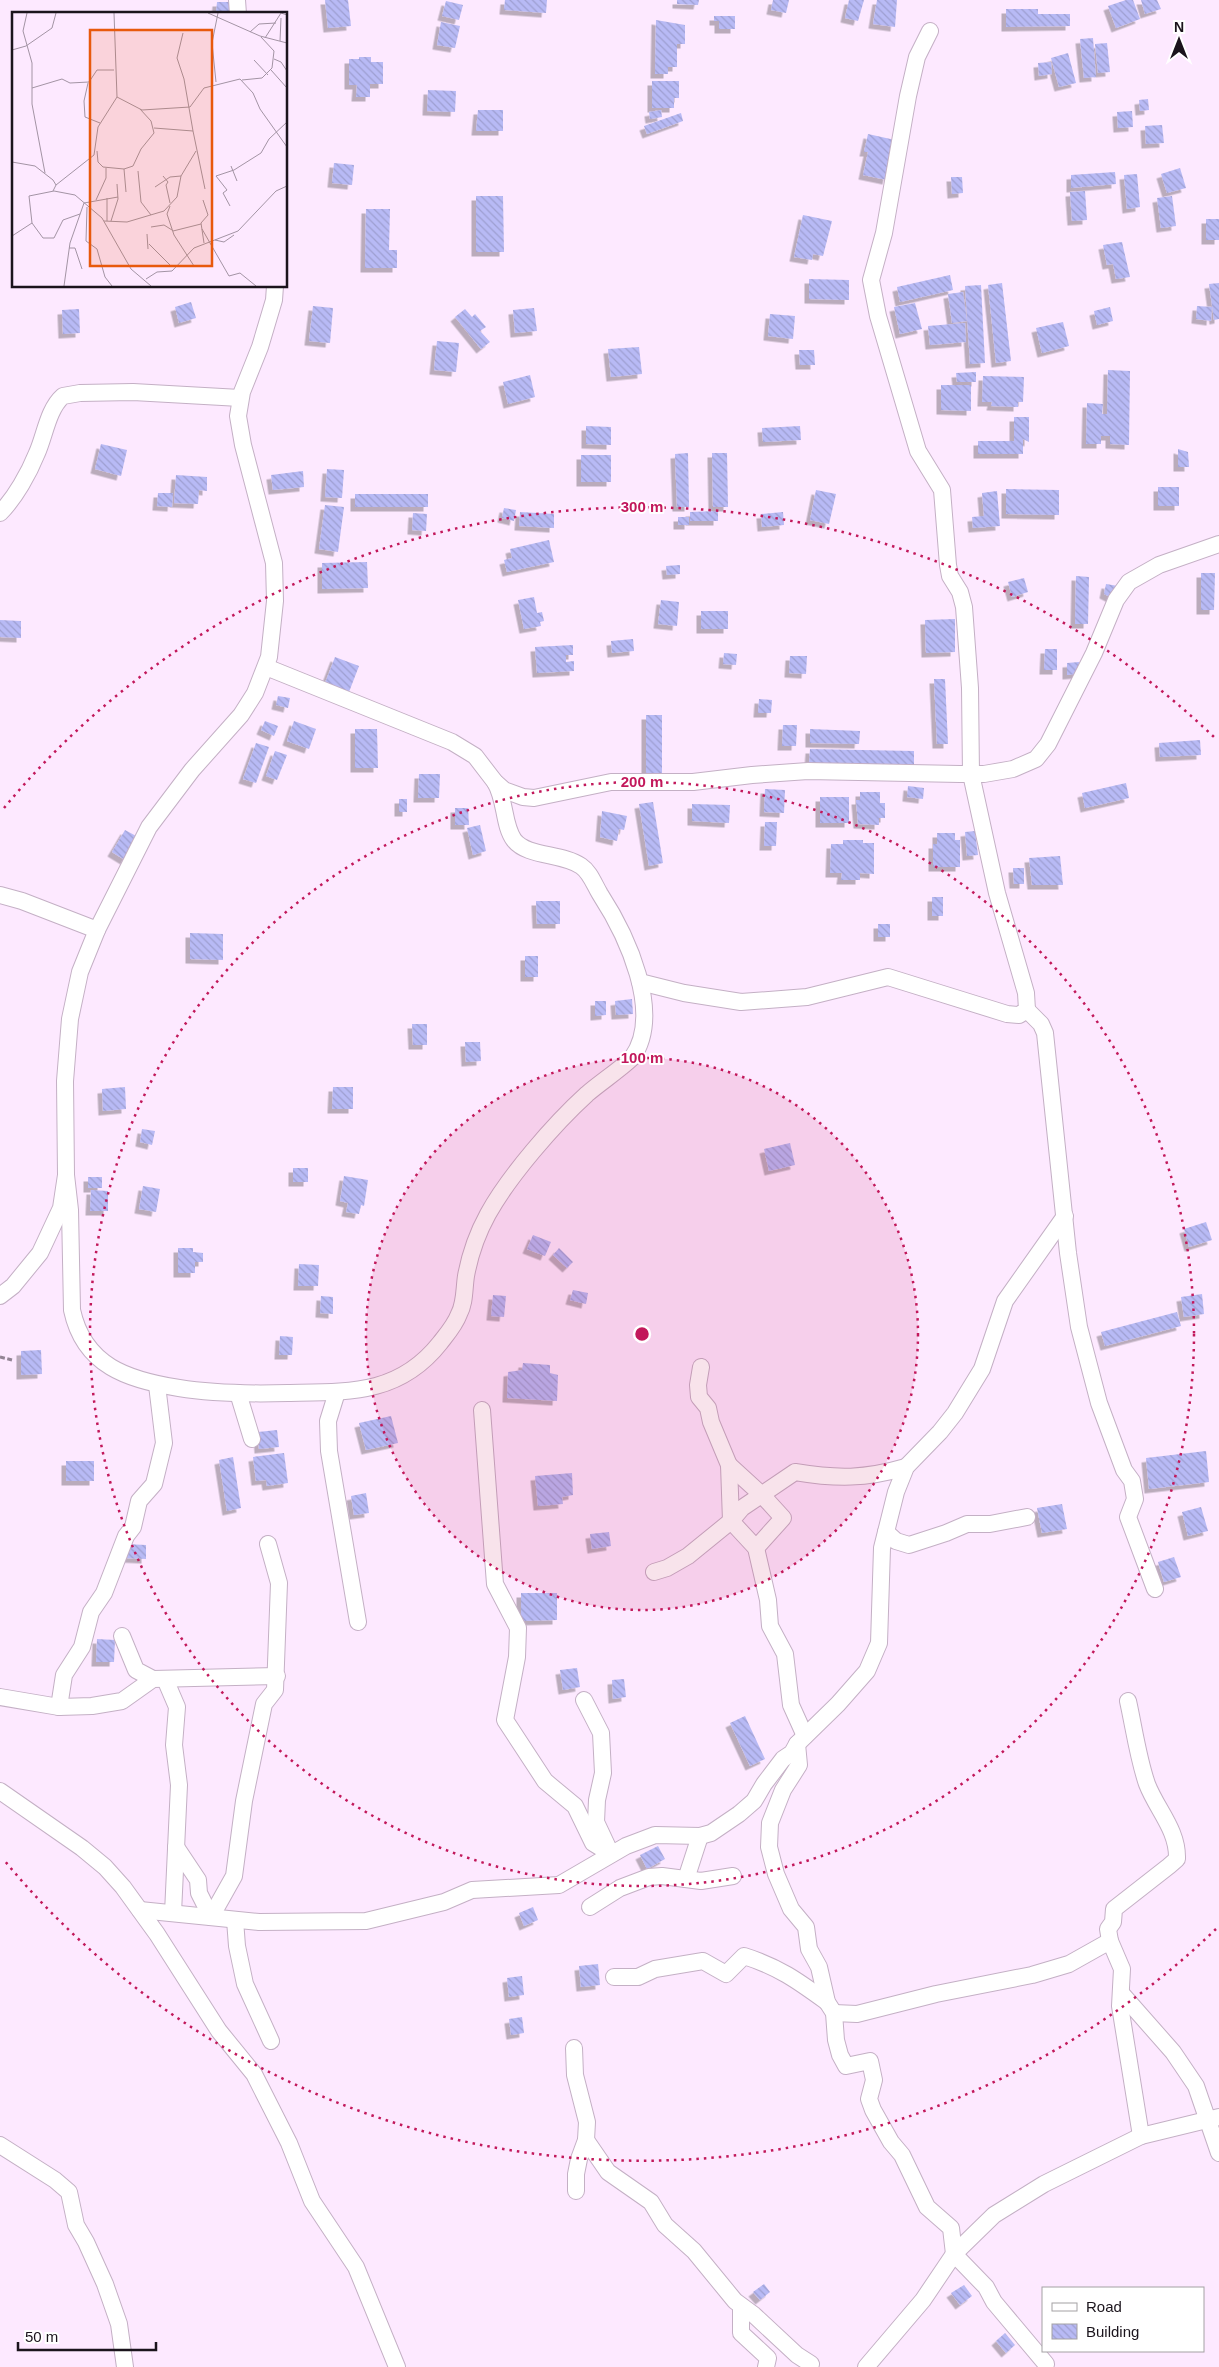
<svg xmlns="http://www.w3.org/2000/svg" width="1219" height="2367" font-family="Helvetica,sans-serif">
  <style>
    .building { fill: url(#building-back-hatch); filter: url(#shadow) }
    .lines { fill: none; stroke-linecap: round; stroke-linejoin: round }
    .street-casing { stroke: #c4b0c5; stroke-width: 18 }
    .path { stroke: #928494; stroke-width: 3; stroke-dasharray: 5 2.5; stroke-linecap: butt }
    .street { stroke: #fff; stroke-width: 16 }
    .ring { fill: none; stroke: #c2185b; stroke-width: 2.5; stroke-dasharray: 2.5 5 }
    .inset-road { fill: none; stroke: #a394a4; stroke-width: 1 }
    .view { fill: #e8590c; fill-opacity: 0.15; stroke: #e8590c; stroke-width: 2.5 }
    .inset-edge { fill: none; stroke: #1b141c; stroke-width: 2.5 }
    .centre { fill: #c2185b; stroke: #fff; stroke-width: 2.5 }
    .ring-label { font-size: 15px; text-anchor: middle; font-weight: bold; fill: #c2185b; stroke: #fff; stroke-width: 4; stroke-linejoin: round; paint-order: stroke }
  </style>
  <defs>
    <pattern id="building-back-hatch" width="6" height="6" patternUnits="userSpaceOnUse" patternTransform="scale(1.25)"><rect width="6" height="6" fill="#b8baf5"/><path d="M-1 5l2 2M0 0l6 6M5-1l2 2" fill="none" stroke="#9e9fd1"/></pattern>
    <filter id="shadow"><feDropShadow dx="-4.5" dy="4.5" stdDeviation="0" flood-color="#0004"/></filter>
  </defs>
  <rect width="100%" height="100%" fill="#fde9ff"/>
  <g class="building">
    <polygon points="325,0 348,0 351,26 328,28"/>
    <polygon points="505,0 547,0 546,13 504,10"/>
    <polygon points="677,0 699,0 698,5 677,4"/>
    <polygon points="773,0 789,0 786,13 771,10"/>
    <polygon points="849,0 864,0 858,21 845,18"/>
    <polygon points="877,0 897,0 895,27 873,24"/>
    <polygon points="1126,0 1133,0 1140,19 1116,28 1108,6"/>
    <polygon points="1141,0 1157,0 1161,9 1145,14"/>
    <polygon points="446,1 463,5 459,20 442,16"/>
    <polygon points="217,2 234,2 233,14 216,13"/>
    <polygon points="1006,9 1038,9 1038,14 1070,14 1070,26 1006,27"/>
    <polygon points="714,16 735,16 735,29 719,29 719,21 714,21"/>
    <polygon points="656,20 685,25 685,44 677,44 677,67 668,67 668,74 655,74"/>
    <polygon points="441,22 460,26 455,48 437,45"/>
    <polygon points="1093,38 1096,77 1084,78 1080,39"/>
    <polygon points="1107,43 1110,72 1098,73 1095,44"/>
    <polygon points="1068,53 1076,83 1059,87 1051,58"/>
    <polygon points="359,57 371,57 371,62 383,62 383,84 370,84 370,97 356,97 357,85 349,85 349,59 359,59"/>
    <polygon points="1051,62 1052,74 1039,76 1038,63"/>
    <polygon points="652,81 679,81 679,98 674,98 674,108 652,108"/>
    <polygon points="428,90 456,91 455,112 427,111"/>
    <polygon points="1148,99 1149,110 1140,111 1139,100"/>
    <polygon points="478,110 503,110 503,131 476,131"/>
    <polygon points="661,110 662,117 650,119 649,112"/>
    <polygon points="1132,111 1133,127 1118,128 1117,112"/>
    <polygon points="681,113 683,121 647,134 644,126"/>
    <polygon points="1162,125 1164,143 1146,144 1145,126"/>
    <polygon points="868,134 895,140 887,180 863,175 868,152 864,152"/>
    <polygon points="334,163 354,165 352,185 332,183"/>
    <polygon points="1180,168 1186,188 1167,193 1161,174"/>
    <polygon points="1115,172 1116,184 1071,188 1071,175"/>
    <polygon points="1137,174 1140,207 1127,209 1124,175"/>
    <polygon points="951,177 962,177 963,193 952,194"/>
    <polygon points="1085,191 1087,220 1072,221 1070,192"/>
    <polygon points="476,196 503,196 504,252 476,252"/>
    <polygon points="1172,196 1176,226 1161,228 1157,198"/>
    <polygon points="366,209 390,209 389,250 397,250 397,268 365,268"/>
    <polygon points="803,215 832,221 823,256 813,254 812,260 794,257"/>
    <rect x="1206" y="219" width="13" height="21"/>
    <polygon points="1122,242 1130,277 1116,279 1113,264 1107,265 1103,245"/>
    <polygon points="950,275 953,290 900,302 897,287"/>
    <polygon points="809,279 849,280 849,300 809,299"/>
    <polygon points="1002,283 1011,361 996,363 988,285"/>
    <polygon points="1219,283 1219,319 1214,320 1209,284"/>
    <polygon points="981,285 985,363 970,364 965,286"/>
    <polygon points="963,292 967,321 952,323 948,294"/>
    <polygon points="191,302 196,318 179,323 175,307"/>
    <polygon points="915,303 922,329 900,334 894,307"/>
    <polygon points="313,306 333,308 330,343 309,341"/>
    <polygon points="1197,306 1212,307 1211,321 1196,319"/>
    <polygon points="1110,307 1113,321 1097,325 1094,311"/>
    <polygon points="534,308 537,331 515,333 513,310"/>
    <polygon points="79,309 80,333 63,334 62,310"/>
    <polygon points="465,309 472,317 475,314 486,327 480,331 490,342 481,349 455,317"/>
    <polygon points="770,314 795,316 793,339 768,336"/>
    <polygon points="1063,322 1069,346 1042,353 1036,328"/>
    <polygon points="965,323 966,342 930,345 928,326"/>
    <polygon points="437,341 459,343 456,372 434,370"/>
    <polygon points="639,347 642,374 611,377 608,349"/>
    <polygon points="799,350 814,350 815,365 800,365"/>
    <polygon points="1108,370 1130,371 1129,445 1110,444 1110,436 1101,436 1101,444 1086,444 1087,403 1103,404 1102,414 1107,414"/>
    <polygon points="976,372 976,382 957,382 956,373"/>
    <polygon points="530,375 535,397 508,404 503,382"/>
    <polygon points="983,376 1024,377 1023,402 1018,402 1018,407 991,406 992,402 982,402"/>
    <polygon points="941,385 971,385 971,411 941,410"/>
    <polygon points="1014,417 1029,417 1029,442 1023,439 1023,454 978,454 978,441 1014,441"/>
    <polygon points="586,426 611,427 611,445 586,444"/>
    <polygon points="800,426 801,440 763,442 762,428"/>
    <polygon points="101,444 127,450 121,476 95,469"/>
    <polygon points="1178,449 1188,452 1189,467 1178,467"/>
    <polygon points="688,453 689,507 677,507 675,454"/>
    <polygon points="712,453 727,453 728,507 713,507"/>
    <rect x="581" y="455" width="30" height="27"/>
    <polygon points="327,469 344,470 342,498 325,497"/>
    <polygon points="303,471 304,487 273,490 271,475"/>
    <polygon points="176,475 207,477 207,491 199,490 198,504 174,503"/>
    <rect x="1158" y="487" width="21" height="19"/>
    <polygon points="1006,489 1059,490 1059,515 1006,514"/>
    <polygon points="816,490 836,494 829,524 810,520"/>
    <polygon points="997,491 1000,526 973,528 972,517 984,516 982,493"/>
    <polygon points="158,493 173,493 172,507 157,506"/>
    <rect x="355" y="494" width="73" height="13"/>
    <polygon points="325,505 344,507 338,552 319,549"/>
    <polygon points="504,508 516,510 514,521 502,518"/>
    <polygon points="718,511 718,521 690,521 690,512"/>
    <polygon points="520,512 554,514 554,528 519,526"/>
    <polygon points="783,512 784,525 762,527 761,514"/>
    <polygon points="413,513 427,514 426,531 412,530"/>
    <rect x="678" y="517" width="11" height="8"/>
    <polygon points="549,540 554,562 507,572 504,560 512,558 510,549"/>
    <polygon points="367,562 368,588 322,589 322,563"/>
    <polygon points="680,565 680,574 667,575 666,566"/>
    <polygon points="1201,573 1215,573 1214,610 1201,610"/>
    <polygon points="1076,576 1089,577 1088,624 1075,624"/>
    <polygon points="1024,578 1028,592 1012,597 1008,582"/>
    <polygon points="1106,584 1118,586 1116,600 1104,594"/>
    <polygon points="534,597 537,613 542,612 544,621 540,622 541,626 524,629 518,600"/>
    <polygon points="661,600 679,602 677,626 658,624"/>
    <rect x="701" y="611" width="27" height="18"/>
    <polygon points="955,619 955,652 926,653 925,620"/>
    <polygon points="0,620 21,621 21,638 0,637"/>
    <polygon points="633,639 634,651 612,653 611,641"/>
    <polygon points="573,645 573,655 566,655 566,662 574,661 574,671 537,673 535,647"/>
    <polygon points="1045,649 1057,649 1057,670 1044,670"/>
    <polygon points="724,653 737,654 736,665 723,664"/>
    <polygon points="790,656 807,656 806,674 789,673"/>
    <polygon points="335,657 359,666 349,692 325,683"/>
    <polygon points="1079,662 1079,674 1067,675 1067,663"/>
    <polygon points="934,679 945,679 948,744 937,744"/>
    <polygon points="278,696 290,698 288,708 276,705"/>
    <polygon points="759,699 772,700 771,713 758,713"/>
    <rect x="646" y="715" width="16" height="59"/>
    <polygon points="265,721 278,726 274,736 261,730"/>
    <polygon points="294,721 316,729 309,749 287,741"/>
    <polygon points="783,725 797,725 796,746 782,746"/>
    <polygon points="355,729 377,729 378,768 355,768"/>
    <polygon points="810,729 860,731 859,744 810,743"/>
    <polygon points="1200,740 1201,755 1160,757 1159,743"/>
    <polygon points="256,743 269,747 256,783 243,779"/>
    <polygon points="810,749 914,751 914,765 809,763"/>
    <polygon points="275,751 287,755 277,780 266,776"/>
    <polygon points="419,774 440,774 439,798 418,798"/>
    <polygon points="1126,783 1129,798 1085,808 1082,793"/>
    <polygon points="908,786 924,788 923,799 907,797"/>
    <polygon points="765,789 785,790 784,813 764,812"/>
    <polygon points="860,792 880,792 880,803 885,803 885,818 879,818 879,825 858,824 856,800 860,800"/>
    <rect x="820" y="797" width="29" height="26"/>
    <rect x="399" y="799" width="8" height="13"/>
    <polygon points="653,802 663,863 649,866 639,804"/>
    <polygon points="692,804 730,805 729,823 692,821"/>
    <polygon points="455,808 468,808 469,825 455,825"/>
    <polygon points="602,811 627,816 624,830 619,829 617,841 600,837"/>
    <polygon points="765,822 777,822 776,846 764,846"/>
    <polygon points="480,825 486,851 473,855 467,828"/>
    <polygon points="125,830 138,837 125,860 112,852"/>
    <polygon points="975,831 978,855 967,856 965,832"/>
    <polygon points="937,833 955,833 955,840 960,840 960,867 933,867 933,844 937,844"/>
    <polygon points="843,840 863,840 863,843 874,843 874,874 860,873 860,880 841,880 842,873 830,873 831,844 843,844"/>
    <polygon points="1060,856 1063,885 1032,885 1029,858"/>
    <polygon points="1013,868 1024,868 1024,884 1014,884"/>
    <rect x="932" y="897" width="11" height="19"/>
    <polygon points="536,901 560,901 560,924 537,924"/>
    <rect x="878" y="924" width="12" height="13"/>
    <polygon points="190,933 223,934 223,960 190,959"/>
    <rect x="525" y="956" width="13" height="21"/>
    <polygon points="632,999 633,1014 616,1015 615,1001"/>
    <polygon points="595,1001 606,1001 606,1015 595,1016"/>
    <polygon points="412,1024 427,1024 427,1045 413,1045"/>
    <polygon points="465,1042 480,1042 481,1061 466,1062"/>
    <polygon points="125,1087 126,1109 103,1111 102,1089"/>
    <polygon points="333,1087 353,1087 353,1109 332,1109"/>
    <polygon points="142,1129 155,1131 152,1145 140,1142"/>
    <polygon points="790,1143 795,1165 769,1171 764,1149"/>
    <rect x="293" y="1168" width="15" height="14"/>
    <polygon points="344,1176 368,1180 364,1206 361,1205 359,1214 346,1212 348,1203 340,1201"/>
    <rect x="88" y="1177" width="14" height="11"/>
    <polygon points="143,1186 160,1189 156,1212 139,1209"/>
    <polygon points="91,1190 108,1191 108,1211 90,1211"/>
    <polygon points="1206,1222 1212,1240 1189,1247 1184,1229"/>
    <polygon points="533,1235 551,1242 545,1256 527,1249"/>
    <polygon points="178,1248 193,1248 193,1252 203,1253 203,1262 195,1262 195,1273 178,1273"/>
    <polygon points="559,1248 573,1262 567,1268 553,1255"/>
    <polygon points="299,1264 319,1265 318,1286 298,1286"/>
    <polygon points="573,1290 588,1293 586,1304 570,1300"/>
    <polygon points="1202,1294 1204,1314 1184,1317 1181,1297"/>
    <polygon points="493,1295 506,1296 504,1317 491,1316"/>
    <polygon points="321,1296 333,1297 333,1314 320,1313"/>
    <polygon points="1177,1312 1181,1326 1105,1346 1101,1332"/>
    <polygon points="280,1336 293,1337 292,1355 279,1355"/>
    <polygon points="41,1350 42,1374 21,1375 21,1351"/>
    <polygon points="523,1363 550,1365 550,1373 558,1375 557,1401 507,1398 508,1372 522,1370"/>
    <polygon points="391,1416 398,1443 366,1450 359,1423"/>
    <polygon points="277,1430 279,1447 259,1449 258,1432"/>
    <polygon points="1206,1451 1209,1482 1149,1489 1146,1458"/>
    <polygon points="284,1453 288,1483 267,1486 266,1480 256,1481 253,1457"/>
    <polygon points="233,1457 241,1508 227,1511 219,1460"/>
    <rect x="66" y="1461" width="28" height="20"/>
    <polygon points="572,1473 573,1495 562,1497 563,1504 538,1506 535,1476"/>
    <polygon points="366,1493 369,1513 354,1515 351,1496"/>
    <polygon points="1062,1504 1067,1529 1042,1533 1037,1508"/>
    <polygon points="1201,1507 1208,1531 1188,1536 1182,1512"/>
    <polygon points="609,1532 611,1546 592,1549 590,1534"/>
    <polygon points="125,1544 146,1545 146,1559 124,1558"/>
    <polygon points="1174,1557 1181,1577 1164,1582 1158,1562"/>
    <polygon points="521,1593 557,1593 557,1620 521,1621"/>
    <polygon points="97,1639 115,1640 114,1662 96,1662"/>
    <polygon points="577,1668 580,1687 563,1690 560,1670"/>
    <polygon points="624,1679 626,1697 613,1699 612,1680"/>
    <polygon points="745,1716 765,1759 750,1766 730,1723"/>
    <polygon points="658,1846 665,1859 647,1869 640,1855"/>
    <polygon points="533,1907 538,1920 524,1926 519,1913"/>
    <polygon points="598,1964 600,1985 581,1987 579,1966"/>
    <polygon points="522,1976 524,1995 509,1997 507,1978"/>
    <polygon points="522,2017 524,2033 511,2035 509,2019"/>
    <polygon points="764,2284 770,2292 760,2300 753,2292"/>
    <polygon points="964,2285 972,2296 960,2305 951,2293"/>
    <polygon points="1005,2333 1015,2345 1006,2353 996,2341"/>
  </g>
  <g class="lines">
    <g class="street-casing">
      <g id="street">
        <polyline points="237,0 238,14"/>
        <path d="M0,513C15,498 29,473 37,453C45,435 48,409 63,396L80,393L133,392L240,398"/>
        <polyline points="266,667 452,742 475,756 495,782 504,790 523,797 534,798 611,782 693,782 752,775 808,771 960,774 984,774 1013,769 1036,759 1048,744 1094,653 1116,600 1129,582 1159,565 1219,544"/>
        <polyline points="0,895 22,901 97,930"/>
        <polyline points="640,982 684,993 741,1002 807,997 888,977 1007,1014 1019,1015 1027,1010 1026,993 997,893 971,774 970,688 964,607 960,592 950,576 948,565 942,490 918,451 878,316 871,280 884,233 908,96 917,57 930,31"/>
        <polyline points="1027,1010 1041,1024 1045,1033 1068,1253 1079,1327 1099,1403 1124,1470 1132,1481 1135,1499 1128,1517 1155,1589"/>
        <path d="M66,1175L70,1210L72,1310C84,1366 128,1380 179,1388C215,1394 251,1394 288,1393C348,1392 399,1395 440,1343C447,1334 455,1325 459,1314C465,1303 464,1289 466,1276C470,1254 477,1234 488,1214C509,1176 554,1124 587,1094C601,1082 618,1071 632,1058C664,1013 626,934 600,894C594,884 590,872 581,866C562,853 527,857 514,840C503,825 506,800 495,782"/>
        <polyline points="0,1296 13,1286 40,1253 61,1208 66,1175 65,1081 70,1019 80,972 97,930 149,827 192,770 241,715 255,693 269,657 275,601 274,563 243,445 238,416 242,392 260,347 274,300 275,286"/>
        <polyline points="701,1367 698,1385 699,1397 708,1408 711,1422 729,1465 731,1521 756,1548 768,1600 770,1626 785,1654 791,1705 805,1736"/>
        <polyline points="337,1392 328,1421 329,1451 358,1622"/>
        <polyline points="238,1393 252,1439"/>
        <polyline points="482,1410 495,1584 518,1628 517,1657 505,1720 545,1781 575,1806 593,1843 611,1854"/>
        <polyline points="729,1465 762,1495 783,1518 756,1548"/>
        <polyline points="886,1532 896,1541 909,1545 946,1533 967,1524 990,1524 1027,1517"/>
        <path d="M654,1572L667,1568L688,1556L731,1521L742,1508L795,1472C837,1479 865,1479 906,1467"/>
        <polyline points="122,1636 136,1670 153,1679"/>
        <polyline points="165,1679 177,1707 174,1745 179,1785 173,1913"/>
        <polyline points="0,1697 59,1707 92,1706 122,1701 153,1679 277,1676"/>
        <polyline points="584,1700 601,1733 603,1773 597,1800 596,1822 611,1854"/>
        <path d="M1128,1701C1134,1728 1138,1758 1147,1784C1157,1810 1178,1830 1177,1859L1169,1866L1114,1909L1113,1922L1108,1929L1110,1941L1122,1969L1120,2006L1141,2136"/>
        <polyline points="59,1707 64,1675 82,1647 91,1612 104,1593 126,1536 133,1527 139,1501 154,1484 164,1443 157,1385"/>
        <polyline points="797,1744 799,1765 783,1790 770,1823 769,1847 776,1874 791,1909 806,1927 809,1949 819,1967 827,2002 834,2013 836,2040 840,2055 846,2066 870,2061 874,2080 869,2099 873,2110 891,2142 902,2155 927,2207 951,2228 954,2254 986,2287 994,2302 1046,2364"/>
        <polyline points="0,1791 82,1848 105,1867 123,1887 157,1934 219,2031 254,2074 289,2143 312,2201 356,2267 397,2367"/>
        <polyline points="176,1847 198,1880 199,1893 211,1917"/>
        <polyline points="686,1879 700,1836"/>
        <polyline points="590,1907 620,1888 649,1877 662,1876 701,1881 733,1876"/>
        <polyline points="140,1910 259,1922 366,1921 444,1902 472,1890 559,1885 626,1846 655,1835 700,1836 711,1833 739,1814 754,1801 764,1784 783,1759 792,1753 797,1744 838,1704 867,1671 879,1643 882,1548 896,1492 906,1467 940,1432 955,1413 982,1369 1005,1301 1065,1216"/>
        <polyline points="211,1917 234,1876 244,1801 264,1704 275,1690 279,1583 268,1544"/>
        <polyline points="235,1920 237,1946 245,1984 271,2041"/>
        <path d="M614,1977H638L655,1969L703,1961L726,1974L744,1956C779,1967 798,1981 827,2002"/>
        <polyline points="1121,1993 1173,2052 1196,2086 1219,2153"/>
        <polyline points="834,2013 857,2014 936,1994 1032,1975 1069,1964 1110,1941"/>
        <polyline points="574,2048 575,2075 587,2122 586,2140 579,2159 576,2174 576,2191"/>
        <polyline points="586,2140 608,2172 651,2202 665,2225 694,2251 735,2301 754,2315 797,2355 811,2364"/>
        <polyline points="0,2145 55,2180 69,2192 76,2225 86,2242 105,2284 119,2324 125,2367"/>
        <polyline points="741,2306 741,2333 768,2358 766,2367"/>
        <polyline points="866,2367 923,2300 954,2254 994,2215 1044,2184 1141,2136 1219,2117"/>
      </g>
    </g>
    <polyline class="path" points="0,1357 12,1360"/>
    <use href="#street" class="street"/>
  </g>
  <circle cx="642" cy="1334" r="276" fill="#c2185b" fill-opacity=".12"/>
  <g class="ring">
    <circle cx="642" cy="1334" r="276"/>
    <circle cx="642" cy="1334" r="552"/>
    <path d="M1216 1929A827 827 0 0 1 4 1860M4 808A827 827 0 0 1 1216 739"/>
  </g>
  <g transform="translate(12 12)">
    <rect width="275" height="275" fill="#fde9ff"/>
    <path class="inset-road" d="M15,1L11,19L20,51V92L33,161M196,1L248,24L275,31M238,20L247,12L264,11M253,26L269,1L275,3M268,29L269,6M0,38L14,34L40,16L44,1M262,47L269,50L275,59M242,48L256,63M259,58L275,76M230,68L250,66L260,56L262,39L249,25M204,70L200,31L206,1M76,71L72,89L73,105L88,111M20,76L50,67L58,71L77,70L85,58H102M105,85L130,98L178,95L192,76L228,67L241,81L248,97L275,135M142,116L181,119L172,67L165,46L171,21M181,119L193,177M85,139L86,150L91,155L112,157L121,154L129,137L142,121L139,109L128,97M0,150L23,154L41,168L44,173L41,179M219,154L225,169M112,157L114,180M126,159L129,190L139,203M151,164L156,170L154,173L158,191M44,173L82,143L86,115L105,85L102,1M143,175L158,165L169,164M95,186V209M84,188L94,166V156M191,188L196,203L189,211L192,231M158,194L155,202L162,223L182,254M218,194L211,181L215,178L204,164L222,158L249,141L257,127L275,110M75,195L74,229L85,237L93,265L100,274M92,209L115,210L152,199L165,185L169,164L184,139M99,209L106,187L105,172M20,211L31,226H42L51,208L68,202M139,215L152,213L160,218M190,217L217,264L228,261L244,274M161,219L189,212M135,222L136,237M0,224L20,211L17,184L42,179L63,183L90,206L119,257L139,274M203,228L212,230L222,223M137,232L159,254M57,236H63L70,257M134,267L145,260L160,259L182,236L226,219L264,179L275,174M52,274L58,231L72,191L106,185"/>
    <path class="view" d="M78,18H200V254H78Z"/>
    <rect width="275" height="275" class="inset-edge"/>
  </g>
  <circle cx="642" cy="1334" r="8" class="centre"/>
  <g class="ring-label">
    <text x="642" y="512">300 m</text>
    <text x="642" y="787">200 m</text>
    <text x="642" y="1063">100 m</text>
  </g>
  <rect x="1042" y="2287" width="162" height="65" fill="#ffffff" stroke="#a4a1a4"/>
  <rect x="1052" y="2303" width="25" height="8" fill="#ffffff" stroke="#a4a1a4"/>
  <text x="1086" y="2312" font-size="15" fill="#1b141c">Road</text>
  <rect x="1052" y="2324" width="25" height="15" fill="url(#building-back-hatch)" stroke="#a4a1a4"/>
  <text x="1086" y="2337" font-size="15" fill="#1b141c">Building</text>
  <g transform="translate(1179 40)" stroke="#ffffff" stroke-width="4" paint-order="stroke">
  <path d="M0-4L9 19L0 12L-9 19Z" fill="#1b141c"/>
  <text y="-8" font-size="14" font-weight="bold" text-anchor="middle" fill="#1b141c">N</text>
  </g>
  <path d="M18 2342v8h138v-8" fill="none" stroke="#1b141c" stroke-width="2.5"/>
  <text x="25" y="2342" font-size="15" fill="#1b141c" stroke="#ffffff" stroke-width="4" paint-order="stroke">50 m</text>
</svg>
